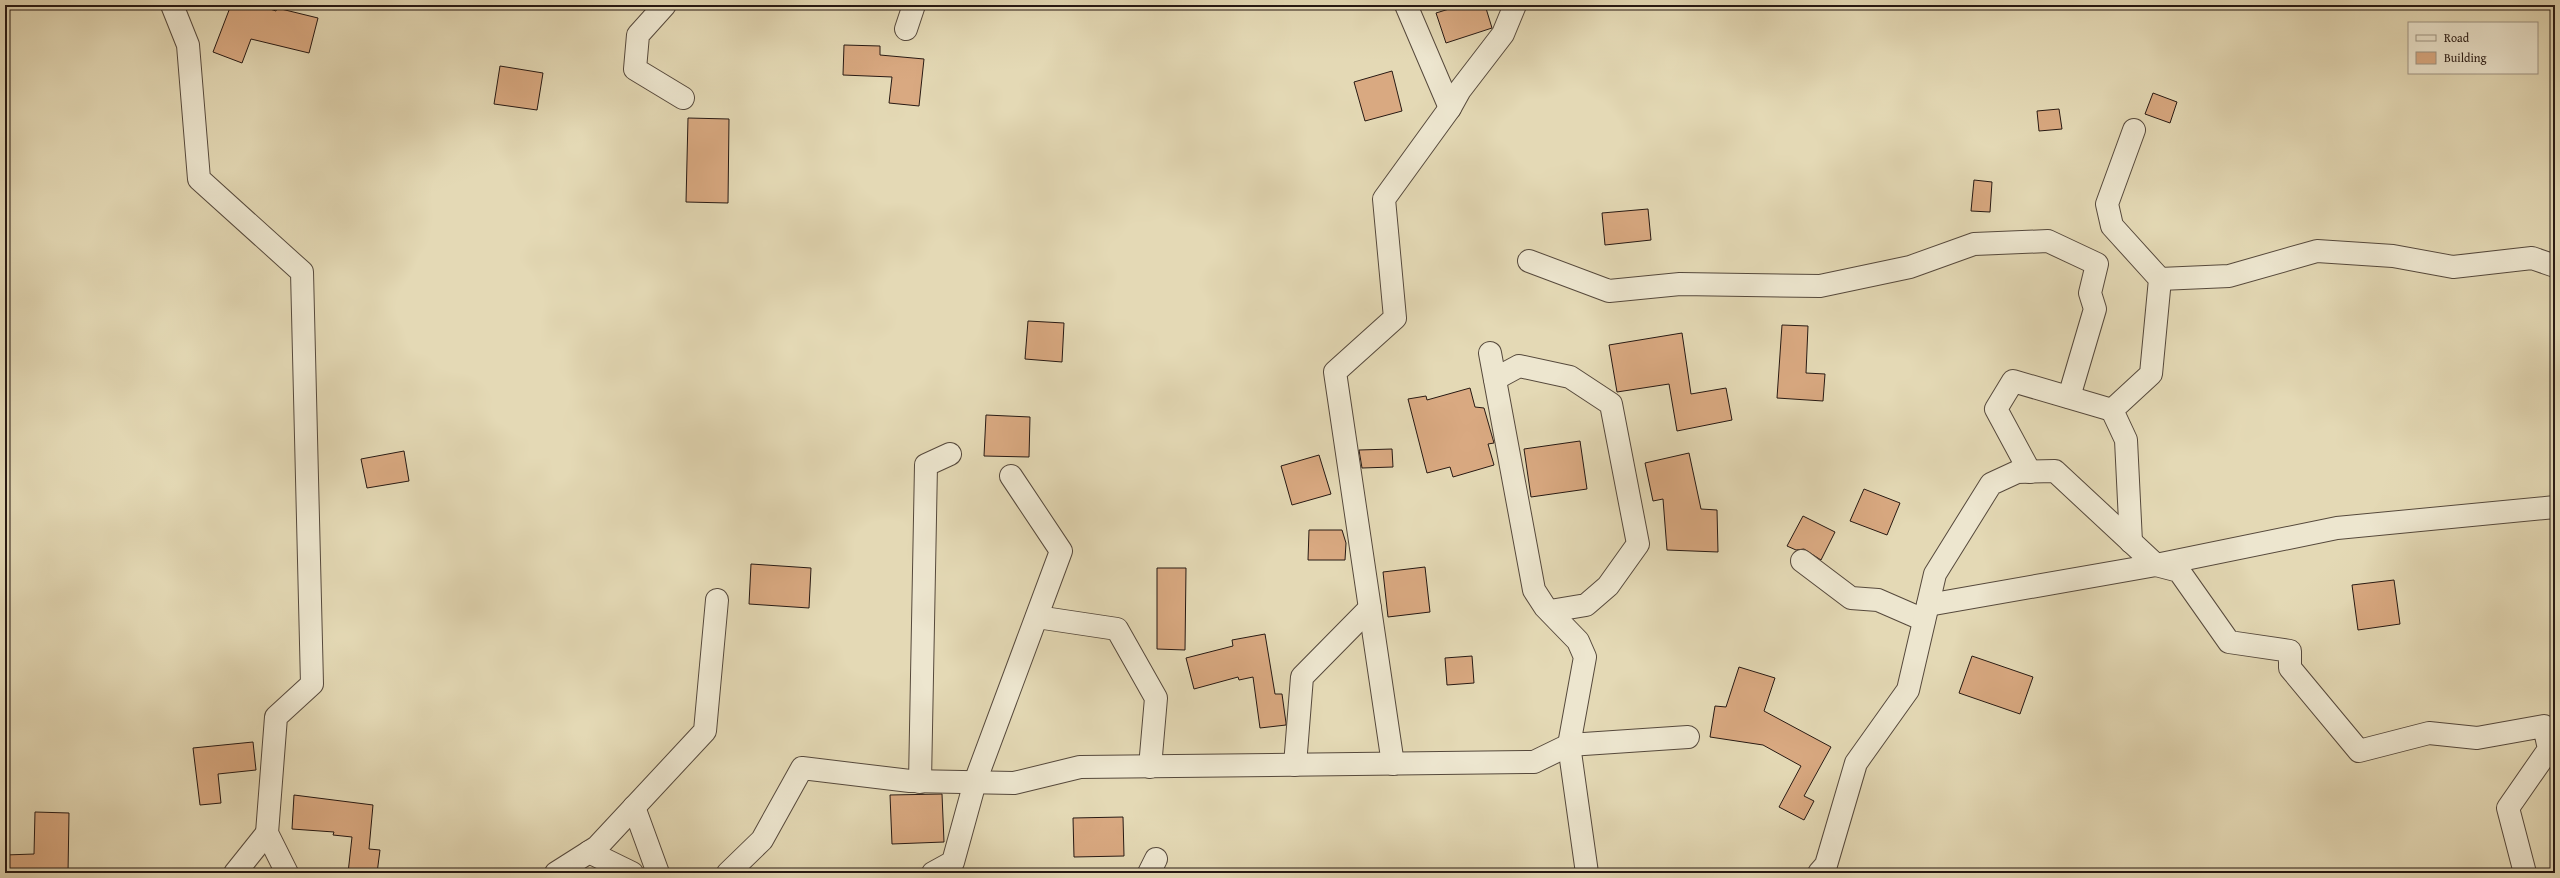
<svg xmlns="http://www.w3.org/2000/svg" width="2560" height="878" font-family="'Gentium Book Plus',serif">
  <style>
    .building { fill: #d9a981; stroke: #271913 }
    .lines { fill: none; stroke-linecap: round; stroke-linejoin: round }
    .minor-casing { stroke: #56493c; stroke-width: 24 }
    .minor { stroke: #ede6cf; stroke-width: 22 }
  </style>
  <rect width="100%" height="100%" fill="#e4d9b5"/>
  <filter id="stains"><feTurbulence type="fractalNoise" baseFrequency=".005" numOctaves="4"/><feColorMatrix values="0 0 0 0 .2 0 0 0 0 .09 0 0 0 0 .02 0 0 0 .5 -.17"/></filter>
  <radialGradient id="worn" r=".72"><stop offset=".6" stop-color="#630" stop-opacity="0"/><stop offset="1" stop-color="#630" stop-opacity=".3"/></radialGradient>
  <g class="building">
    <polygon points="231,5 258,5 276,11 277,8 318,18 309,53 251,39 242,63 213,52"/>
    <polygon points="1462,5 1485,5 1492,28 1446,43 1436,13"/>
    <polygon points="844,45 880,46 880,55 924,59 919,106 889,103 892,77 843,75"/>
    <polygon points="500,66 543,73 537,110 494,104"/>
    <polygon points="1392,71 1402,111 1365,121 1354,82"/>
    <polygon points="2153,93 2177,102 2170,123 2145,114"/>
    <polygon points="2059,109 2062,129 2039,131 2037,111"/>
    <polygon points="688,118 729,119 728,203 686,202"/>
    <polygon points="1974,180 1992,182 1990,212 1971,211"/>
    <polygon points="1648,209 1651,240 1605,245 1602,213"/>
    <polygon points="1028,321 1064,323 1062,362 1025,359"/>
    <polygon points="1782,325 1808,326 1806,373 1825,374 1823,401 1777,398"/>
    <polygon points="1682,333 1691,394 1726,388 1732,420 1677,431 1669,384 1617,392 1609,345"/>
    <polygon points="1470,388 1475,407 1484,408 1494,443 1488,444 1494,465 1453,477 1450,467 1427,473 1408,399 1426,396 1427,400"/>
    <polygon points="986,415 1030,417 1029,457 984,456"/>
    <polygon points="1580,441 1587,489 1531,497 1524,449"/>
    <polygon points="1392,449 1393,467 1362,468 1359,450"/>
    <polygon points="404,451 409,481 367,488 361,459"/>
    <polygon points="1689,453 1701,509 1717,510 1718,552 1667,550 1663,499 1653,501 1645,463"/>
    <polygon points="1319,455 1331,494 1292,505 1281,466"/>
    <polygon points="1864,489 1900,503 1887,535 1850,521"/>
    <polygon points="1803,516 1835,532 1821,560 1804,549 1796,550 1787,546"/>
    <polygon points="1309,530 1342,530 1346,543 1345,560 1308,560"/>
    <polygon points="751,564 811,568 809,608 749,604"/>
    <polygon points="1425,567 1430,612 1388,617 1383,572"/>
    <polygon points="1157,568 1186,568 1185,650 1157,649"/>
    <polygon points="2394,580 2400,624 2358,630 2352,585"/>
    <polygon points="1265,634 1275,694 1282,694 1286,723 1286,725 1260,728 1253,677 1239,680 1238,677 1194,689 1186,658 1233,646 1232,640"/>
    <polygon points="1472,656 1474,683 1447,685 1445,658"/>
    <polygon points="1972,656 2033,677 2020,714 1959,693"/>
    <polygon points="1739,667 1775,678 1764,711 1831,747 1804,796 1814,801 1804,820 1779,807 1801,766 1763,745 1710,737 1715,706 1726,707"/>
    <polygon points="253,742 256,770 218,774 221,803 200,805 193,748"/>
    <polygon points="942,794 944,842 892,844 890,795"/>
    <polygon points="294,795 373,805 369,849 380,850 377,873 348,873 352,837 333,835 334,832 292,829"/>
    <polygon points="35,812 69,813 68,873 5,873 5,855 34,854"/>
    <polygon points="1123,817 1124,856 1074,857 1073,818"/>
  </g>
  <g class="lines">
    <g class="minor-casing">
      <g id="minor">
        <polyline points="172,5 188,45 199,179 302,272 312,684 276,717 267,833 287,873"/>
        <polyline points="665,5 638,35 635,69 683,98"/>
        <polyline points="1406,5 1450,108"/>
        <polyline points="906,29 914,5"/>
        <polyline points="1529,261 1609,291 1680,284 1820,286 1910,267 1974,244 2048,241 2097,264 2090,293 2095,309 2069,397"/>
        <polyline points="2160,279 2229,276 2317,251 2393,256 2453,267 2532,258 2555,266"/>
        <polyline points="1490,353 1534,590 1545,607 1578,641 1585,657 1569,745 1587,873"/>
        <polyline points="1495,379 1519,366 1570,377 1611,404 1638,544 1608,586 1586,605 1550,611"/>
        <polyline points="2030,472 1996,409 2013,381 2112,410"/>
        <polyline points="2131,542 2126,440 2112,410 2151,374 2160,279 2112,226 2107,204 2134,130"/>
        <polyline points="1802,561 1851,598 1878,600 1924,620"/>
        <polyline points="1928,605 2156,565 2337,528 2555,507"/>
        <polyline points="1037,617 1117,629 1156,698 1150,767"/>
        <polyline points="1393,764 1335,372 1395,318 1384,199 1450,108 1460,90 1503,34 1515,5"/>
        <polyline points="1295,765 1302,677 1370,608"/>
        <polyline points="920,782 926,465 950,454"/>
        <polyline points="634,807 658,873"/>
        <polyline points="589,852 632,873"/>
        <polyline points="235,873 267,833"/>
        <polyline points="556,873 597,847 705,731 717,600"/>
        <polyline points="728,873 762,840 802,768 910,781 1014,783 1080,767 1534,762 1569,745 1688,737"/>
        <polyline points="933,873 953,862 975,782 1061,551 1011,476"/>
        <polyline points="1149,873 1156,859"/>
        <polyline points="1819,873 1826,865 1856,763 1908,690 1935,574 1991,484 2017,472 2055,471 2156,565 2179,571 2229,642 2290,651 2290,668 2359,751 2429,733 2477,738 2544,726 2549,749 2508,808 2525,873"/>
      </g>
    </g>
    <use href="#minor" class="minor"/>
  </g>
  <rect width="2560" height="878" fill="none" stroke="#e4d9b5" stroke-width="20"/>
  <rect x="6" y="6" width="2548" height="866" fill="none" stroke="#271913" stroke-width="2"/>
  <rect x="10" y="10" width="2540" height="858" fill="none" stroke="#271913"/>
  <rect x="2408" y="22" width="130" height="52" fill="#ede6cf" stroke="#9e9484"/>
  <rect x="2416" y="35" width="20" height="6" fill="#ede6cf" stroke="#9e9484"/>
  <text x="2444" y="42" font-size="12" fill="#271913">Road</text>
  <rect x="2416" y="52" width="20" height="12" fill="#d9a981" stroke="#9e9484"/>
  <text x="2444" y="62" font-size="12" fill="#271913">Building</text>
  <rect width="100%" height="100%" filter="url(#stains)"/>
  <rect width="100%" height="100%" fill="url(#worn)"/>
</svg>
